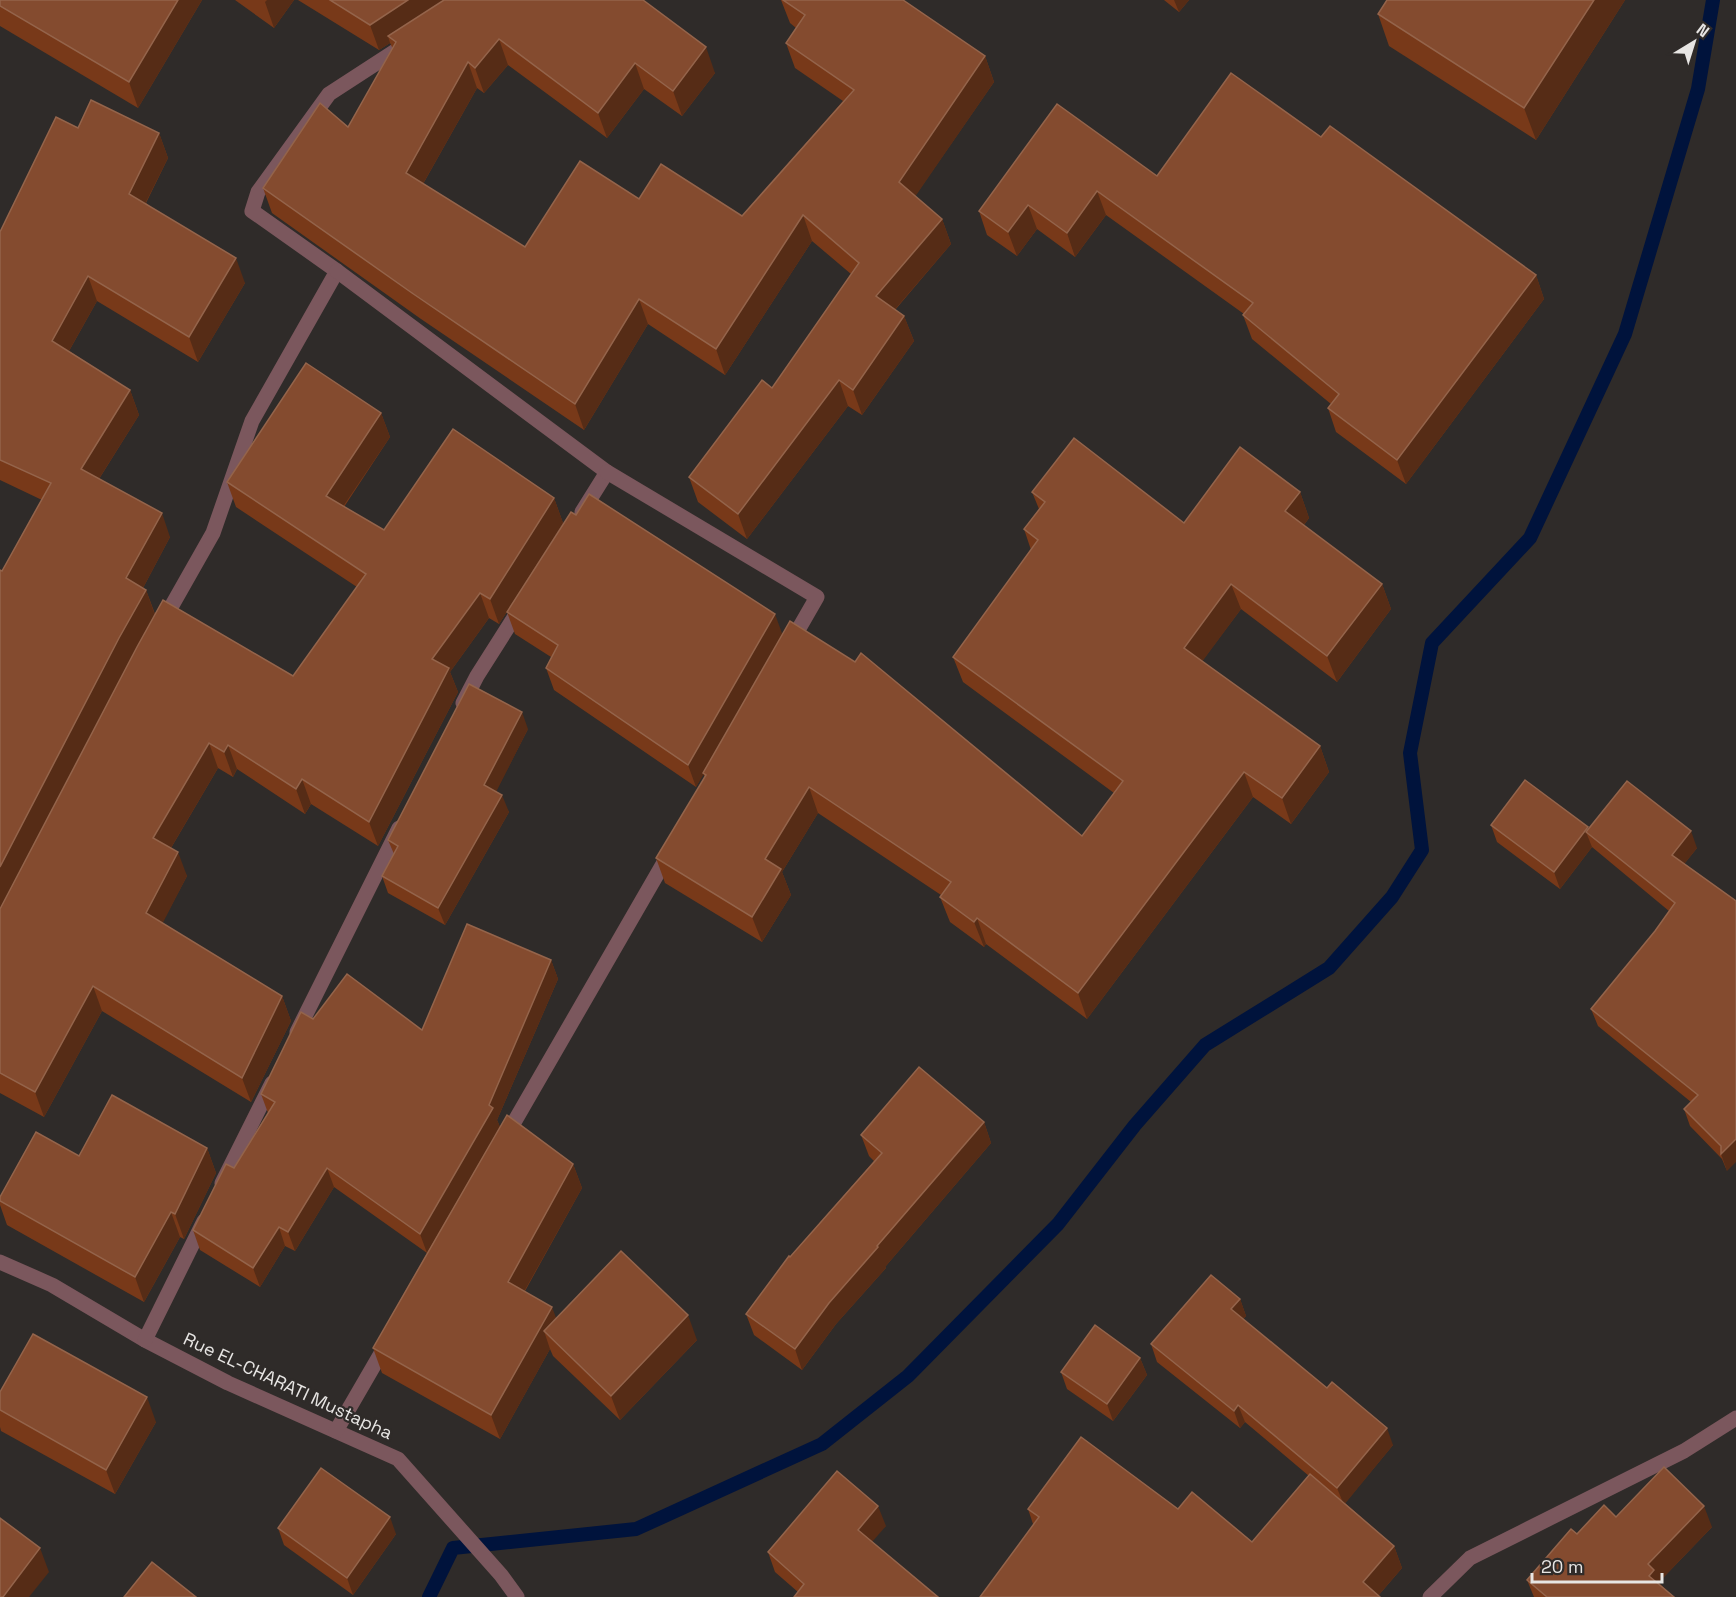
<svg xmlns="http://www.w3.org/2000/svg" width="1736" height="1597" font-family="'Space Grotesk',sans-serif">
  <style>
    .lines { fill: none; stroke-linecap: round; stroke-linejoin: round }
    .stream { stroke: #00133c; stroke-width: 14 }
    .lane { stroke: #7b575d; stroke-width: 15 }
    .street { stroke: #7b575d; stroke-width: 15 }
    .wall { fill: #783919 }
    .shaded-wall { fill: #562c16 }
    .building { fill: #844b2f; stroke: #94644b; stroke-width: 1.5 }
    .labels { text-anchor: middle; stroke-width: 4.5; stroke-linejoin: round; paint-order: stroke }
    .street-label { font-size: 18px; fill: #e7e5e3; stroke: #2f2b29 }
  </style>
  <rect width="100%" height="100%" fill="#2f2b29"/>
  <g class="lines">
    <polyline class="stream" points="429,1597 453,1548 636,1529 822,1444 908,1376 1058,1224 1135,1125 1205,1045 1329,968 1392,897 1422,850 1410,753 1432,643 1530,538 1625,334 1698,89 1713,0"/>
    <polyline class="lane" points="162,623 213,533 252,421 337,271 252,211 258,192 329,94 406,44"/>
    <g class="street">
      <polyline points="337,271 607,472 582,512"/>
      <polyline points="607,472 817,597 790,644"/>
      <polyline points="463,703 477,676 522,605"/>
      <polyline points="297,1032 399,828"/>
      <polyline points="505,1138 670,852"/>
      <polyline points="222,1183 272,1083"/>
      <polyline points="0,1262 52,1285 145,1340 228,1383 398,1459 501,1575 517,1597"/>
      <polyline points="145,1340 204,1221"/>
      <polyline points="336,1431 387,1343"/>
      <polyline points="1430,1597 1470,1558 1684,1451 1736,1418"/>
    </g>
  </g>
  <g class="wall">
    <polygon points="0,0 202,0 138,108 0,26"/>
    <polygon points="235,0 294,0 274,28"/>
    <polygon points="298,0 643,0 715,73 682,116 644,89 607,138 508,65 484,93 477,88 423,184 525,247 639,199 742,216 843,101 795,68 786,43 796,28 790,23 781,0 903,0 985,56 994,82 915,196 942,219 951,244 895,310 904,316 914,341 862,415 848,406 747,539 698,502 689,477 772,388 851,274 812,241 725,375 648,324 584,430 421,319 272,213 263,188 348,127 393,49 390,43 379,50"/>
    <polygon points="1164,0 1189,0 1179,12"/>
    <polygon points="1625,0 1536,140 1389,46 1378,14"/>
    <polygon points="78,128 159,133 168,158 146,203 245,283 198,362 97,301 69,351 130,390 139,415 99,479 170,537 143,588 146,590 155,614 293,676 357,587 236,507 227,482 381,413 390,437 344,507 384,530 554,498 563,523 499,624 489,618 450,672 458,692 378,846 311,804 305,814 237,769 233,777 218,768 171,848 187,876 162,923 282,996 291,1021 251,1102 102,1011 44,1117 0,1093 0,909 2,571 42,500 0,480 0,232"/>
    <polygon points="1321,137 1536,275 1544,299 1406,484 1336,432 1328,408 1331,404 1252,339 1243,315 1244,314 1106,215 1075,257 1037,229 1017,256 987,235 979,211 1157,176"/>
    <polygon points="1032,492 1184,523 1300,492 1309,518 1304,525 1382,584 1391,609 1337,682 1241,609 1202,661 1320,746 1329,772 1291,824 1253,797 1087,1019 986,944 984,947 950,922 940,897 941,895 818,813 782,872 791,895 762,942 665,883 656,858 705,777 703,774 696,787 554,690 546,668 551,657 515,634 507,612 783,634 1082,836 1114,793 963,682 953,657 1031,550 1024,529 1039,509"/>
    <polygon points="528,729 496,791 509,812 445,925 388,893 382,876 394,854 388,840"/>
    <polygon points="1491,825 1589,829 1697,848 1684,864 1727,1171 1722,1159 1690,1126 1684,1109 1691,1102 1598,1026 1591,1009 1655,931 1669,911 1592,847 1560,889 1497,842"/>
    <polygon points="551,960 558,979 497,1120 500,1127 573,1164 582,1188 525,1291 556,1318 697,1340 620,1420 553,1356 550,1349 500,1439 382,1373 373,1348 427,1253 334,1187 295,1251 285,1246 260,1287 200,1250 193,1230 234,1168 268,1113 261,1094 422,1030"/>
    <polygon points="984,1122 991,1143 885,1267 886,1268 836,1324 802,1370 754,1335 746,1314 790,1257 874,1161 869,1156 861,1135"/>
    <polygon points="207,1148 216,1173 184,1239 180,1237 144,1302 7,1225 0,1205 0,1197 79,1156"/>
    <polygon points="1240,1299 1246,1316 1243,1319 1393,1445 1345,1503 1394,1546 1402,1568 1378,1596 1033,1524 1028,1509 1178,1509 1252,1542 1309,1476 1245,1422 1240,1428 1157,1362 1151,1344"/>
    <polygon points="1140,1358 1147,1375 1113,1421 1067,1389 1061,1372"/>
    <polygon points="0,1392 156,1422 115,1494 1,1431 0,1427"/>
    <polygon points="1616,1517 1712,1527 1659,1582 1660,1584 1674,1597 1534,1597 1527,1580 1577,1534"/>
    <polygon points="886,1526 798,1592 775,1572 768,1552"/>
    <polygon points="278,1528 396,1534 353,1595 284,1545"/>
  </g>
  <g class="shaded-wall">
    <polygon points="178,0 202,0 138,108 129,82"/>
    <polygon points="267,0 294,0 274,28 265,2"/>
    <polygon points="408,0 457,0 388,36 390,43 379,50 370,25"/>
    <polygon points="1174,0 1189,0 1179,12"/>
    <polygon points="1594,0 1625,0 1536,140 1524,108"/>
    <polygon points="499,39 508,65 484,93 475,68"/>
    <polygon points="706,47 715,73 682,116 673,91"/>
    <polygon points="985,56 994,82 908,207 899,182"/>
    <polygon points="468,62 477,88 415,198 406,173"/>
    <polygon points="635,63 644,89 607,138 598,113"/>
    <polygon points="159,133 168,158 138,218 129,194"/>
    <polygon points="1097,191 1106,215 1075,257 1067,233"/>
    <polygon points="1028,205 1037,229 1017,256 1008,232"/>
    <polygon points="803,215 812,241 725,375 716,349"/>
    <polygon points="942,219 951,244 885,321 876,296"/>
    <polygon points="236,258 245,283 198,362 189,337"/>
    <polygon points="1536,275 1544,299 1406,484 1397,460"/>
    <polygon points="88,276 97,301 61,365 52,341"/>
    <polygon points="639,299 648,324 584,430 575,404"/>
    <polygon points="904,316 914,341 862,415 853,390"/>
    <polygon points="839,380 848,406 747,539 738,514"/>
    <polygon points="130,390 139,415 90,493 81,469"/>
    <polygon points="381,413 390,437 334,520 326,496"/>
    <polygon points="1300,492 1309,518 1295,537 1285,511"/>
    <polygon points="554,498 563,523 499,624 490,599"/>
    <polygon points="162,513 170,537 135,603 126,578"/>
    <polygon points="1231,584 1241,609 1193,674 1184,648"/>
    <polygon points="1382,584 1391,609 1337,682 1327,656"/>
    <polygon points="146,590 155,615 0,909 0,867 119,638"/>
    <polygon points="480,593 489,618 450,672 458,692 378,846 369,822 432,659"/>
    <polygon points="775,614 783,636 703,773 704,774 696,787 688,765"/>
    <polygon points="522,712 528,729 491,802 484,785"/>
    <polygon points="209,743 218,768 162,863 153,838"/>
    <polygon points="228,745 237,769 233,777 224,752"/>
    <polygon points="1320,746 1329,772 1291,824 1282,798"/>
    <polygon points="1244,772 1253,797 1087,1019 1078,993"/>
    <polygon points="302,779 311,804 305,814 296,789"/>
    <polygon points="809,787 818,813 782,872 791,895 762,942 752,917 765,859"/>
    <polygon points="502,795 509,812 445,925 438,908"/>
    <polygon points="1588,827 1591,835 1586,832 1592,847 1560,889 1554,872"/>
    <polygon points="1691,831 1697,848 1678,872 1672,855"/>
    <polygon points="178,852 187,876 155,938 146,913"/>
    <polygon points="977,918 986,944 984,947 974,922"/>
    <polygon points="551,960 558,979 497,1120 500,1127 427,1253 420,1234 489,1105"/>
    <polygon points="93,986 102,1011 44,1117 35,1092"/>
    <polygon points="282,996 291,1021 251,1102 242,1078"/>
    <polygon points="984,1122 991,1143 885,1267 886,1268 836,1324 802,1370 795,1349 829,1303"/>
    <polygon points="1736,1139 1736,1162 1727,1171 1721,1154"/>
    <polygon points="207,1148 216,1173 184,1239 175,1214"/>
    <polygon points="573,1164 582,1188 516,1306 508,1282"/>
    <polygon points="327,1168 334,1187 295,1251 288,1232"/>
    <polygon points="171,1212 180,1237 144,1302 135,1277"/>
    <polygon points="279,1227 285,1246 260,1287 253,1268"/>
    <polygon points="1240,1299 1246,1316 1237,1326 1231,1309"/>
    <polygon points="552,1307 561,1331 544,1331 550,1349 500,1439 491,1415"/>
    <polygon points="688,1315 697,1340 620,1420 611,1396"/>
    <polygon points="1140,1358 1147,1375 1113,1421 1107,1404"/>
    <polygon points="147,1397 156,1422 115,1494 106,1470"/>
    <polygon points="1238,1405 1245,1422 1240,1428 1234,1411"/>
    <polygon points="1387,1428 1393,1445 1344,1505 1337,1488"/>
    <polygon points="878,1506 886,1526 865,1550 858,1530"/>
    <polygon points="1704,1506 1712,1527 1659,1582 1662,1591 1649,1576 1648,1564"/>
    <polygon points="390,1517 396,1534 353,1595 347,1578"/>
    <polygon points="1394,1546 1402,1568 1377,1597 1363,1582"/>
    <polygon points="40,1548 49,1572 29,1597 3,1597"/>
  </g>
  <g class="building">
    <polygon points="0,0 178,0 129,82 0,6"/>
    <polygon points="330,0 408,0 370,25"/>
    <polygon points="444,0 643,0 706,47 673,91 635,63 598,113 499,39 475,68 468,62 406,173 525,247 580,161 639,199 661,164 742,216 854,90 786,43 805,15 783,0 903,0 985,56 899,182 942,219 876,296 904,316 853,390 839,380 738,514 689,477 762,380 772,388 859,263 803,215 716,349 639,299 575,404 412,293 263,188 320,103 348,127 396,42 388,36"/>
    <polygon points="1387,0 1594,0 1524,108 1378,14"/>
    <polygon points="1231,73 1321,137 1330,126 1536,275 1397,460 1328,408 1339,394 1243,315 1253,303 1097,191 1067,233 1028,205 1008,232 979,211 1057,104 1157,176"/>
    <polygon points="91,100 159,133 129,194 236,258 189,337 88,276 52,341 130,390 81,469 162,513 126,578 146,590 119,638 0,867 0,570 2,571 51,483 0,460 0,232 56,117 78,128"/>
    <polygon points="306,363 381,413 326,496 384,530 453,429 554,498 490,599 480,593 432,659 449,668 369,822 302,779 296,789 228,745 224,752 209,743 153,838 178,852 146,913 282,996 242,1078 93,986 35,1092 0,1073 0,909 137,647 163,600 293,676 366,574 227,482"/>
    <polygon points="1074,438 1184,523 1240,447 1300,492 1285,511 1382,584 1327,656 1231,584 1184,648 1320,746 1282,798 1244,772 1078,993 977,918 974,922 940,897 951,882 809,787 765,859 781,869 752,917 656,858 706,775 703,773 790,621 855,662 861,653 1082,836 1123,781 953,657 1038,540 1024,529 1045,502 1032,492"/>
    <polygon points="589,494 775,614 688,765 546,668 558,645 507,612 571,512 576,515"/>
    <polygon points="469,684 522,712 484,785 502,795 438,908 382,876 398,846 388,840"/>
    <polygon points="1525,780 1588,827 1554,872 1491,825"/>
    <polygon points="1627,781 1691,831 1672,855 1736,901 1736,1139 1721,1154 1721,1146 1684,1109 1698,1095 1591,1009 1655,931 1675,903 1586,832"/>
    <polygon points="467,924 551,960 489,1105 493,1108 420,1234 327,1168 288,1232 279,1227 253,1268 193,1230 226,1164 234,1168 275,1102 261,1094 301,1012 313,1019 347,974 422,1030"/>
    <polygon points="919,1067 984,1122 877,1246 878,1247 829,1303 795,1349 746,1314 789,1256 790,1257 882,1153 861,1135"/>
    <polygon points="112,1095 207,1148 175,1214 171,1212 135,1277 0,1201 0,1197 36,1132 79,1156"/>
    <polygon points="507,1115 573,1164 508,1282 552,1307 491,1415 373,1348"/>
    <polygon points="621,1251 688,1315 611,1396 544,1331"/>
    <polygon points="1211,1275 1240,1299 1231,1309 1327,1388 1332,1382 1387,1428 1337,1488 1238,1405 1234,1411 1151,1344"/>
    <polygon points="1095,1325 1140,1358 1107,1404 1061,1372"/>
    <polygon points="33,1334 147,1397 106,1470 0,1410 0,1392"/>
    <polygon points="1081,1437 1178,1509 1192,1492 1252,1542 1310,1474 1394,1546 1363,1582 1380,1597 980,1597 1039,1517 1028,1509"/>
    <polygon points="1664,1467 1704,1506 1648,1564 1654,1570 1649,1576 1674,1597 1547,1597 1527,1580 1571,1529 1577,1534 1604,1505 1616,1517"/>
    <polygon points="321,1468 390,1517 347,1578 278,1528"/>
    <polygon points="837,1471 878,1506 858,1530 938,1597 794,1597 804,1584 768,1552"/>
    <polygon points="0,1518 40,1548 3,1597 0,1597"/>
    <polygon points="152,1562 196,1597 124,1597"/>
  </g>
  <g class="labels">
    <g class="street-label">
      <text transform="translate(288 1386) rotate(25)" y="6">Rue EL-CHARATI Mustapha</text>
    </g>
  </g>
  <g transform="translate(1694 42) rotate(38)" stroke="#2f2b29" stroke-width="4.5" paint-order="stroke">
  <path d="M0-4.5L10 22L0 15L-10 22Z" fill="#e7e5e3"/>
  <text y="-9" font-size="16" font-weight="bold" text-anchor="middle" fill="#e7e5e3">N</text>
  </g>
  <path d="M1532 1573v9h130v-9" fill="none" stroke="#e7e5e3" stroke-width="3"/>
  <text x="1541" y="1573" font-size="18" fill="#e7e5e3" stroke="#2f2b29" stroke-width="4.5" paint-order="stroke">20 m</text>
</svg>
